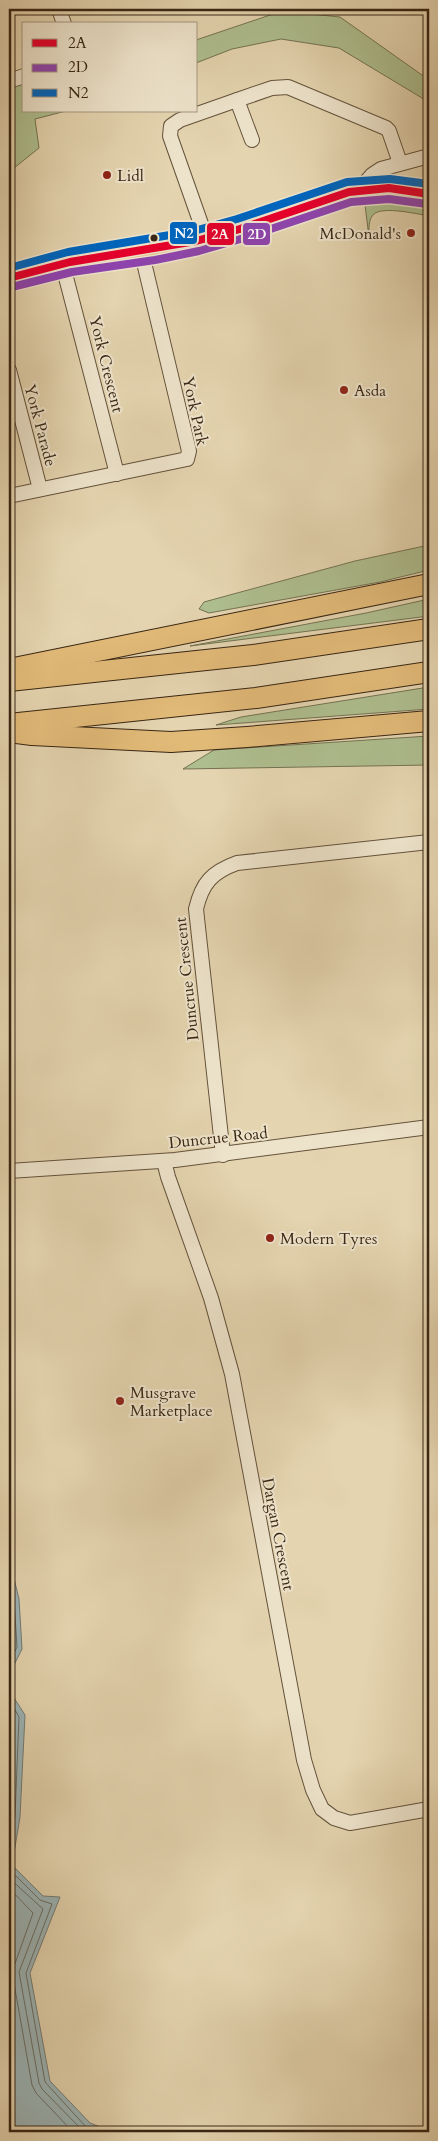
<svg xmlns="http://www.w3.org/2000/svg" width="438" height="2141" font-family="Cardo,serif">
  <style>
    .green { fill: #aebe8f; stroke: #747252 }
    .water { fill: #9cb5b7; stroke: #747c76 }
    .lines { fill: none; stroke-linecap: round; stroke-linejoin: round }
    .shore { stroke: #6a6e66; stroke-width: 1 }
    .minor-casing { stroke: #64523b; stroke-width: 16 }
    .major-casing { stroke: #392614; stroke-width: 19 }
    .highway-casing { stroke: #392614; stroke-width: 22 }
    .minor { stroke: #ede3cb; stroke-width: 14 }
    .major { stroke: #e2ba78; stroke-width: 16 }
    .highway { stroke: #e2ba78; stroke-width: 20 }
    .bus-1-casing { stroke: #ede3cb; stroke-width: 11 }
    .bus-2-casing { stroke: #ede3cb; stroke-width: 11 }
    .bus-3-casing { stroke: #ede3cb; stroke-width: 11 }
    .bus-1 { stroke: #e4002b; stroke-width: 8 }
    .bus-2 { stroke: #8e44ad; stroke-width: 8 }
    .bus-3 { stroke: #0065bd; stroke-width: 8 }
    .poi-dot { fill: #8f2418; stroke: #ede3cb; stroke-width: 2 }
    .bus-dot { fill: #392614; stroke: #ede3cb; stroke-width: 2 }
    .labels { text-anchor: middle; stroke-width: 4; stroke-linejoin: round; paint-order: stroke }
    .poi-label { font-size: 16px; fill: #392614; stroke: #ede3cb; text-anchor: start }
    .street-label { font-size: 16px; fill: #392614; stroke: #ede3cb }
    .line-badge { stroke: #ede3cb; stroke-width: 2 }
    .badge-label { font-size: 14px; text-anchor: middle; font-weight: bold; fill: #fff }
  </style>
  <rect width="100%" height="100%" fill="#e4d4af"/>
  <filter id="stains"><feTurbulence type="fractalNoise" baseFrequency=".004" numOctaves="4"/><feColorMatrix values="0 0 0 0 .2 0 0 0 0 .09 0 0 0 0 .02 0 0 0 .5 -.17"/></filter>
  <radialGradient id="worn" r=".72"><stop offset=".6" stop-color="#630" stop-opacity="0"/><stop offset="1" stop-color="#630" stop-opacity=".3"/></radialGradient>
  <g class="green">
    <polygon points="282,11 340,17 429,80 429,106 422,98 339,48 281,39 232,49 196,63 196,40"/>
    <polygon points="24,83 24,111 66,111 35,119 39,148 9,172 9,88"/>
    <path d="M387,202L415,205L429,209V216C418,214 383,206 374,214C368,219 369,229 369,237L365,205L369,203Z"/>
    <polygon points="429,545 429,570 380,582 209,613 199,609 204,602 355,561"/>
    <polygon points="429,599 429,616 190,646 366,613"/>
    <polygon points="429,687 429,709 216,725 241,717"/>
    <polygon points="429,736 429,765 183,769 214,750"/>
  </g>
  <g class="water">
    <polygon points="9,1558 19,1599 22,1649 9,1675"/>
    <polygon points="9,1690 25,1715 20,1817 12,1865 43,1896 60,1897 30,1973 50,2081 90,2123 113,2132 9,2132"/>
  </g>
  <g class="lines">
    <g class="shore">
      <polyline points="9,1580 14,1600 17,1647 9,1664"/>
      <polyline points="9,1699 19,1717 15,1816 9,1853"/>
      <polyline points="9,1711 13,1719 9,1816"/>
      <polyline points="9,1869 40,1900 52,1904 26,1973 45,2082 86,2127 99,2132"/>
      <polyline points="9,1878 43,1909 19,1972 39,2083 42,2089 84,2132"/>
      <polyline points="9,1888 33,1913 12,1972 32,2085 36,2093 73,2132"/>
    </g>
    <g class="minor-casing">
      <g id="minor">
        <polyline points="59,9 64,24"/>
        <polyline points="9,81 24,76"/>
        <polyline points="252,140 237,100 272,88 288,87 386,128 389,131 400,163"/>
        <polyline points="359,190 372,175 381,169 429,156"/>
        <polyline points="206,238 170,136 171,126 180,120 237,100"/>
        <polyline points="62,262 117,474"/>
        <polyline points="9,370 40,489"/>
        <polyline points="9,496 187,459 189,451 141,250"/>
        <path d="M223,1155L196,909C202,883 212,872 237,863L429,842"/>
        <polyline points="164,1161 168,1177 211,1298 232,1374 304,1760 313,1790 322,1809 334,1818 350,1823 429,1809"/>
        <polyline points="9,1171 175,1160 429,1127"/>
      </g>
    </g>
    <g class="major-casing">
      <path id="major" d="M9,278C62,258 118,257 174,246C234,234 291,211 349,192C376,187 403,187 429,194"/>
    </g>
    <g class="highway-casing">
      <g id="highway">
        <polyline points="9,669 429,584"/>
        <polyline points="9,681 253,655 429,629"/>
        <polyline points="9,724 256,698 429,672"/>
        <polyline points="9,732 32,735 171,742 247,737 429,721"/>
      </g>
    </g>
    <use href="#minor" class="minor"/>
    <use href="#major" class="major"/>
    <use href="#highway" class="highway"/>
    <g class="bus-1-casing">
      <polyline id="bus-1" points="9,278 70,262 196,241 240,229 349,192 389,188 429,194"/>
    </g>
    <g class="bus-2-casing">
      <polyline id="bus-2" points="12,287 72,272 155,260 199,251 244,238 351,202 389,199 427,204"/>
    </g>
    <g class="bus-3-casing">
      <polyline id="bus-3" points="9,268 68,252 194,231 237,219 347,182 390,179 429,184"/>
    </g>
    <use href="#bus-1" class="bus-1"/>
    <use href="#bus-2" class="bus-2"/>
    <use href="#bus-3" class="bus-3"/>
  </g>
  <g class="poi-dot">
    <circle cx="107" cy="175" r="5"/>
    <circle cx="411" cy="233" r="5"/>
    <circle cx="344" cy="390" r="5"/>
    <circle cx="270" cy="1238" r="5"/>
    <circle cx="120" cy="1401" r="5"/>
  </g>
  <circle class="bus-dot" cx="154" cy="238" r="4.5"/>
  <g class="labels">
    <g class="poi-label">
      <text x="117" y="181">Lidl</text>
      <text x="401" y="239" text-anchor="end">McDonald's</text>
      <text x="354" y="396">Asda</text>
      <text x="280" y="1244">Modern Tyres</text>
      <text x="130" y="1398">Musgrave<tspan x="130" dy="18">Marketplace</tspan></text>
    </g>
    <g class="street-label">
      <text transform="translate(107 364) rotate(76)" y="6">York Crescent</text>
      <text transform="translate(196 411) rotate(78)" y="6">York Park</text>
      <text transform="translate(41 425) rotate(75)" y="6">York Parade</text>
      <text transform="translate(186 979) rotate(-96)" y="6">Duncrue Crescent</text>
      <text transform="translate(218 1137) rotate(-6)" y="6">Duncrue Road</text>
      <text transform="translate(279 1534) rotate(79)" y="6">Dargan Crescent</text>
    </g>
  </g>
  <g class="line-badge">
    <rect x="169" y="221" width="29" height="24" rx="5" fill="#0065bd"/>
    <rect x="242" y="222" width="29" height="24" rx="5" fill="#8e44ad"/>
    <rect x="206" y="222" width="29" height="24" rx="5" fill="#e4002b"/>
  </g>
  <g class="badge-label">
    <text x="184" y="238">N2</text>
    <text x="257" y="239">2D</text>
    <text x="220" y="239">2A</text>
  </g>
  <rect width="438" height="2141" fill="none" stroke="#e4d4af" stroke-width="30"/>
  <rect x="10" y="10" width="418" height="2121" fill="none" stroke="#392614" stroke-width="2.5"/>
  <rect x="15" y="15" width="408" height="2111" fill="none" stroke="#392614"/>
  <rect x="22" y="22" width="175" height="90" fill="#ede3cb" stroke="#a59782"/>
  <rect x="32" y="39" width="25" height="8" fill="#e4002b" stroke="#a59782"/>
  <text x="68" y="48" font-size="15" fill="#392614">2A</text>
  <rect x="32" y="64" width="25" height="8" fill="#8e44ad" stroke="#a59782"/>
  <text x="68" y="72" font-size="15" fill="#392614">2D</text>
  <rect x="32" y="89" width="25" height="8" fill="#0065bd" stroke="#a59782"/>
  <text x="68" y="98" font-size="15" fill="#392614">N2</text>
  <rect width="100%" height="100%" filter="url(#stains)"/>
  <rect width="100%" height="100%" fill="url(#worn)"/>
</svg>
